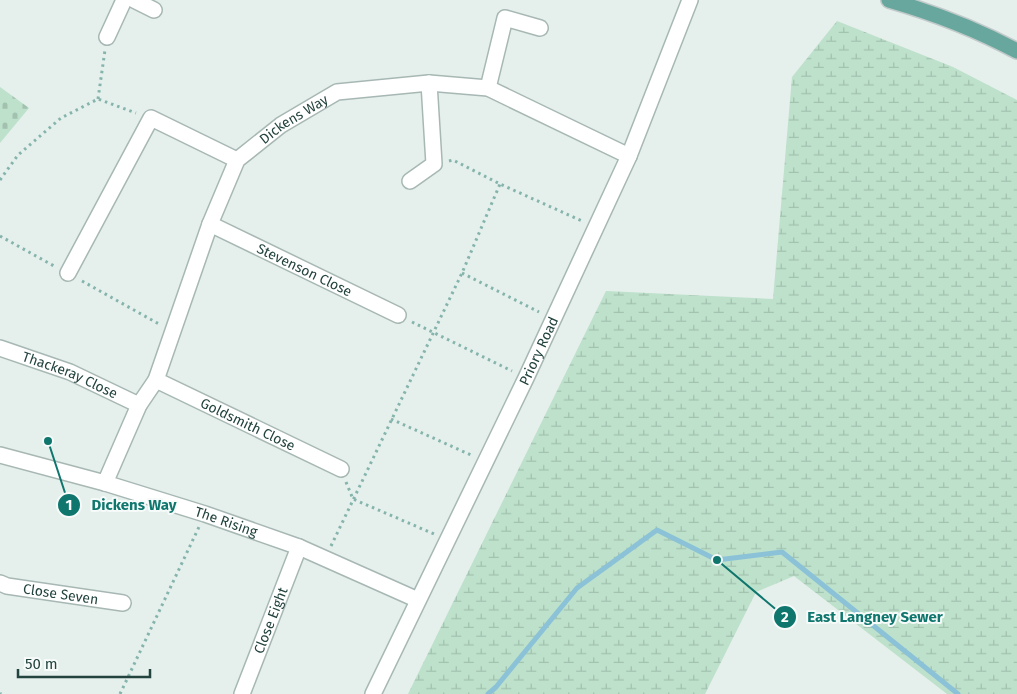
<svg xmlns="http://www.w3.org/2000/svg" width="1017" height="694" font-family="'Fira Sans',sans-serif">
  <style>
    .wetland { fill: url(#wetland-marsh) }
    .cemetery { fill: url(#cemetery-stones) }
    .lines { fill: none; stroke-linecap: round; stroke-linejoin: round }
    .stream { stroke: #8bc2d7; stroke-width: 5 }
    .minor-casing { stroke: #a7b8b4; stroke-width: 18 }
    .major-casing { stroke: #c1cac9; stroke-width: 18 }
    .path { stroke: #84b4ab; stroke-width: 3; stroke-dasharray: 2.5 4; stroke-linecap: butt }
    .minor { stroke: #fff; stroke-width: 15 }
    .major { stroke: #67a79e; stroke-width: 15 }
    .labels { text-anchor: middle; stroke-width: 4; stroke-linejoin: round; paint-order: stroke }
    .street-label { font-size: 14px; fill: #23433e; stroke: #f6fbf9 }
    .leader { fill: none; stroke: #0f766e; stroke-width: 2 }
    .callout-dot { fill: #0f766e; stroke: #f6fbf9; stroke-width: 2 }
    .mark-label { font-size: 15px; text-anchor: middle; font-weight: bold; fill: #fff }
    .callout-label { font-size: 15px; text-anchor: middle; font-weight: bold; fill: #0f766e; stroke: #f6fbf9; stroke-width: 4; stroke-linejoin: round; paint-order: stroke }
  </style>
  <defs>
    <pattern id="wetland-marsh" width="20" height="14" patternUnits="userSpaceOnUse" patternTransform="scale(1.25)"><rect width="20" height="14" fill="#bde1cb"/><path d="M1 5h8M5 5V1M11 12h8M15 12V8" fill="none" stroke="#a2c2af"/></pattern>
    <pattern id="cemetery-stones" width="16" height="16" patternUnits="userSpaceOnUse" patternTransform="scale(1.25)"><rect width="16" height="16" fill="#bde1cb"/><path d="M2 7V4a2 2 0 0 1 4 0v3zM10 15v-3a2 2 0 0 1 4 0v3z" fill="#a2c2af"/></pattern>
  </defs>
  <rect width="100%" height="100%" fill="#e5efec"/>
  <polygon class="wetland" points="837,21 953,67 1017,100 1017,694 947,694 794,576 756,592 705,694 408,694 606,291 773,299 792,77"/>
  <polygon class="cemetery" points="0,87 29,108 0,143"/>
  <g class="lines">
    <polyline class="stream" points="488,694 496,687 577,588 657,530 717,560 782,552 958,694"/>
    <g class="minor-casing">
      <g id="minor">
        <polyline points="134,0 154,10"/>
        <polyline points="107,37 124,0"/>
        <polyline points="488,88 505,18 540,28"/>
        <polyline points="410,181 434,164 429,83"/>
        <path id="s1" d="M210,224L398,315"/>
        <polyline points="68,273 151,118 237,160"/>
        <path id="s2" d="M0,348L70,372L139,405"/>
        <path id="s3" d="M156,380L341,469"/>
        <path id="s4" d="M0,455L105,483L205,514L299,547L418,600"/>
        <path id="s5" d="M105,483L139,405L156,380L210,224L237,160L281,125L337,92L429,83L488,88L629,156"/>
        <path id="s6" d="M0,583L7,586L123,603"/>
        <path id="s7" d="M242,694L299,547"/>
        <path id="s8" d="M373,694L526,378L629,156L690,0"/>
      </g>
    </g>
    <g class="major-casing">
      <path id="major" d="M889,0C934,13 976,29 1017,51"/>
    </g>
    <g class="path">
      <polyline points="98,99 105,50"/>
      <polyline points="449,161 453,160 500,184 582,221"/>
      <polyline points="0,180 18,155 61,118 98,99 136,113"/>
      <polyline points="0,236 54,266"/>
      <polyline points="462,273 539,312"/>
      <polyline points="82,281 159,324"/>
      <polyline points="412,322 512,371"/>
      <polyline points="391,419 471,455"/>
      <polyline points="346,482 353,499 434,534"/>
      <polyline points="331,546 462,273 500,184"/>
      <polyline points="0,693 1,694"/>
      <polyline points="120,694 199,527"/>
    </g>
    <use href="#minor" class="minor"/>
    <use href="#major" class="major"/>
  </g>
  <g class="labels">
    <g class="street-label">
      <text dy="5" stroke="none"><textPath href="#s5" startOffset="420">Dickens Way</textPath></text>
      <text dy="5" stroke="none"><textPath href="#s1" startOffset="105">Stevenson Close</textPath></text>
      <text dy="5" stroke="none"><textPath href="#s8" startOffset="381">Priory Road</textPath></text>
      <text dy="5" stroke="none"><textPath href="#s2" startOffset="75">Thackeray Close</textPath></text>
      <text dy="5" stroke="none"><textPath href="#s3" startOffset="102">Goldsmith Close</textPath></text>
      <text dy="5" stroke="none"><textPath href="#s4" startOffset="236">The Rising</textPath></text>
      <text dy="5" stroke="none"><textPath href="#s6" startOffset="62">Close Seven</textPath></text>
      <text dy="5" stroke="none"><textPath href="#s7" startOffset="79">Close Eight</textPath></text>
    </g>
  </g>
  <path class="leader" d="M48 441L69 505M717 560L785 617"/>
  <g class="callout-dot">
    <circle cx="48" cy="441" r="5"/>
    <circle cx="717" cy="560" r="5"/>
    <circle cx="69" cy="505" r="12"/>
    <circle cx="785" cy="617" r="12"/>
  </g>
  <g class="mark-label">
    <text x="69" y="510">1</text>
    <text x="785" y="622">2</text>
  </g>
  <g class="callout-label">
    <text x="134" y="510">Dickens Way</text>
    <text x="875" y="622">East Langney Sewer</text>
  </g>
  <path d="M18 669v8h132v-8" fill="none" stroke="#23433e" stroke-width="2.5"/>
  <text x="25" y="669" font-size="15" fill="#23433e" stroke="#f6fbf9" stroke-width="4" paint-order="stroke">50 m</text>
</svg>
